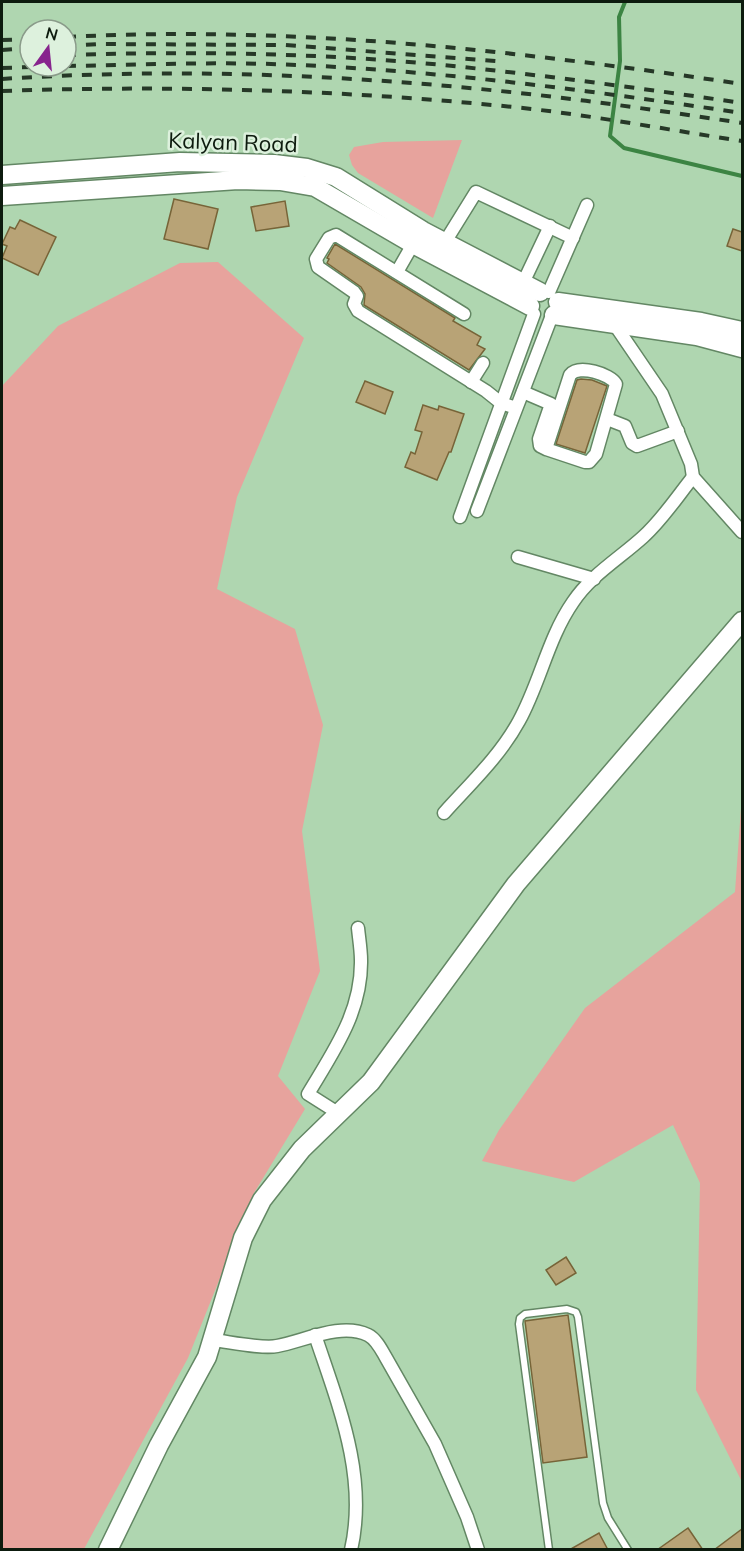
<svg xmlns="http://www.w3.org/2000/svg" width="744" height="1551" font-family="Mulish,sans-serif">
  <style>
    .green { fill: #e7a39d }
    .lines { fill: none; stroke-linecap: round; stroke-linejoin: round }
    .stream { stroke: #3c8443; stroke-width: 4 }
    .building { fill: #b8a376; stroke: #776438; stroke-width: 1.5 }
    .lane-casing { stroke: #638764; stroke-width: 9 }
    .street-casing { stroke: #638764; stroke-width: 15 }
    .secondary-casing { stroke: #638764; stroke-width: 21 }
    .lane { stroke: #fff; stroke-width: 6 }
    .street { stroke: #fff; stroke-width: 12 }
    .secondary { stroke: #fff; stroke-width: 18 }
    .rail { stroke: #263827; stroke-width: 4; stroke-dasharray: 10 10; stroke-linecap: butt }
    .labels { text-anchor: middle; stroke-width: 5; stroke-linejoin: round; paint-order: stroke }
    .street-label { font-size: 22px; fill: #0d1b0e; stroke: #ddf1dd }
  </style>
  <rect width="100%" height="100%" fill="#afd6b0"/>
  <g class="green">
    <polygon points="462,140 433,218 358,173 352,165 349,155 354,147 383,142"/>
    <polygon points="218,262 304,338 237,497 217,589 295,629 323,725 302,831 320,971 278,1076 305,1109 254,1193 188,1358 84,1549 2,1549 2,386 58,326 180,263"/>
    <polygon points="742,794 742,1482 696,1390 700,1183 673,1125 574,1182 482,1161 499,1130 585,1008 735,892"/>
  </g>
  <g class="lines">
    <polyline class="stream" points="625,2 619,17 620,61 610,136 624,148 742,176"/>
  </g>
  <g class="building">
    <polygon points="174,199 218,209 208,249 164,239"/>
    <polygon points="285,201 289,226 256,231 251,207"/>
    <polygon points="20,220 56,237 38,275 2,258 7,246 2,244 10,227 15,229"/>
    <polygon points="733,229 742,232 742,251 727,246"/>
    <polygon points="335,244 455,318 453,321 481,337 477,345 485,349 469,370 364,305 365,294 361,287 327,263 329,259 327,258"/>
    <polygon points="581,379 592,380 607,386 585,453 556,444 577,380"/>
    <polygon points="365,381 393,392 385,414 356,402"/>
    <polygon points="423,405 438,410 439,406 464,414 451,452 449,452 437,480 405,467 411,452 415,454 422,432 415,430"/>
    <polygon points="566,1257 576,1273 556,1285 546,1270"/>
    <polygon points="568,1315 587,1457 543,1463 525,1321"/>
    <polygon points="688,1528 703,1550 657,1550"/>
    <polygon points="742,1529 742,1550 714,1550"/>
    <polygon points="599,1533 608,1550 569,1550"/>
  </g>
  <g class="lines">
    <g class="lane-casing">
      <polyline id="lane" points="549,1550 519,1324 520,1318 525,1314 567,1309 576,1312 578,1317 603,1503 608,1518 628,1550"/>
    </g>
    <g class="street-casing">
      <g id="street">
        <polyline points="445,242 476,192 573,238"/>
        <polyline points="397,272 413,244"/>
        <polyline points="523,283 550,226"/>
        <polyline points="549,292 587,205"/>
        <polyline points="464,314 336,235 329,238 316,259 318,267 354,292 357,296 354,304 358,311 486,391 501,403 516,408"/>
        <polyline points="615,321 615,325 662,394 691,464 693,477 742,532"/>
        <polyline points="471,382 483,363"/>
        <path d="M523,392L551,404L539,439L540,446L546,449L585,462H589L596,454L616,384C610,374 579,364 570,375L546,449"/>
        <polyline points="607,419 625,426 632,443 637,446 678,431"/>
        <polyline points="477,511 551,318"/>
        <polyline points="460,517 534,314"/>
        <polyline points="518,557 594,579"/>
        <path d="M444,813C470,784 500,756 519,721C540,683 548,638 573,602C591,575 620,558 643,537C662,520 677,497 693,477"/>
        <path d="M338,1113L308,1094C333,1052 362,1012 361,960C361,950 359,938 358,928"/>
        <path d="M315,1335C338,1404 368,1476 351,1550"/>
        <path d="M213,1340C230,1342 262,1349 277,1346C304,1341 341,1322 368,1335C376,1339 381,1349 385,1356L435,1444L467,1517L478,1550"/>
      </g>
    </g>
    <g class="secondary-casing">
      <g id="secondary">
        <polyline points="2,175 180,162 274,164 307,168 336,177 423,231 540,292"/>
        <polyline points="2,196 238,180 280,181 315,187 413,244 530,306"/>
        <polyline points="558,302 701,322 742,331"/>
        <polyline points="554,315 697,336 742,348"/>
        <polyline points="108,1550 159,1445 207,1357 243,1238 262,1200 302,1149 371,1082 516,884 742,621"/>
      </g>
    </g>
    <use href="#lane" class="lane"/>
    <use href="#street" class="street"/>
    <use href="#secondary" class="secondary"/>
    <g class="rail">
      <path d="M66,37C293,25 519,51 742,84"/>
      <polyline points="2,40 30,39"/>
      <polyline points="66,46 99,44 285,45 496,61"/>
      <polyline points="2,50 30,48"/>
      <path d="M66,55C195,51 325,53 453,66C550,76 646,89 742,103"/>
      <path d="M66,66C134,65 203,62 271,64C429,69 586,90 742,113"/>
      <polyline points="2,68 62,66"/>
      <path d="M2,79C167,68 335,74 500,91C581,99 662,111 742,123"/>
      <path d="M2,91C177,85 348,90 523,108C596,116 669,130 742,141"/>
    </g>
  </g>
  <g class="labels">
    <g class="street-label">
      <text transform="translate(233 142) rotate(2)" y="8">Kalyan Road</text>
    </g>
  </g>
  <rect width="744" height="1551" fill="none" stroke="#0d1b0e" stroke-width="6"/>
  <g transform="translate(48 48) rotate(15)"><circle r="28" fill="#ddf1dd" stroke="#8a9b8a" stroke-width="1.5"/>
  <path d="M0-4.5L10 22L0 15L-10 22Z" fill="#87248d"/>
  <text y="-9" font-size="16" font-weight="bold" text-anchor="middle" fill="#0d1b0e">N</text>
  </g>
</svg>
